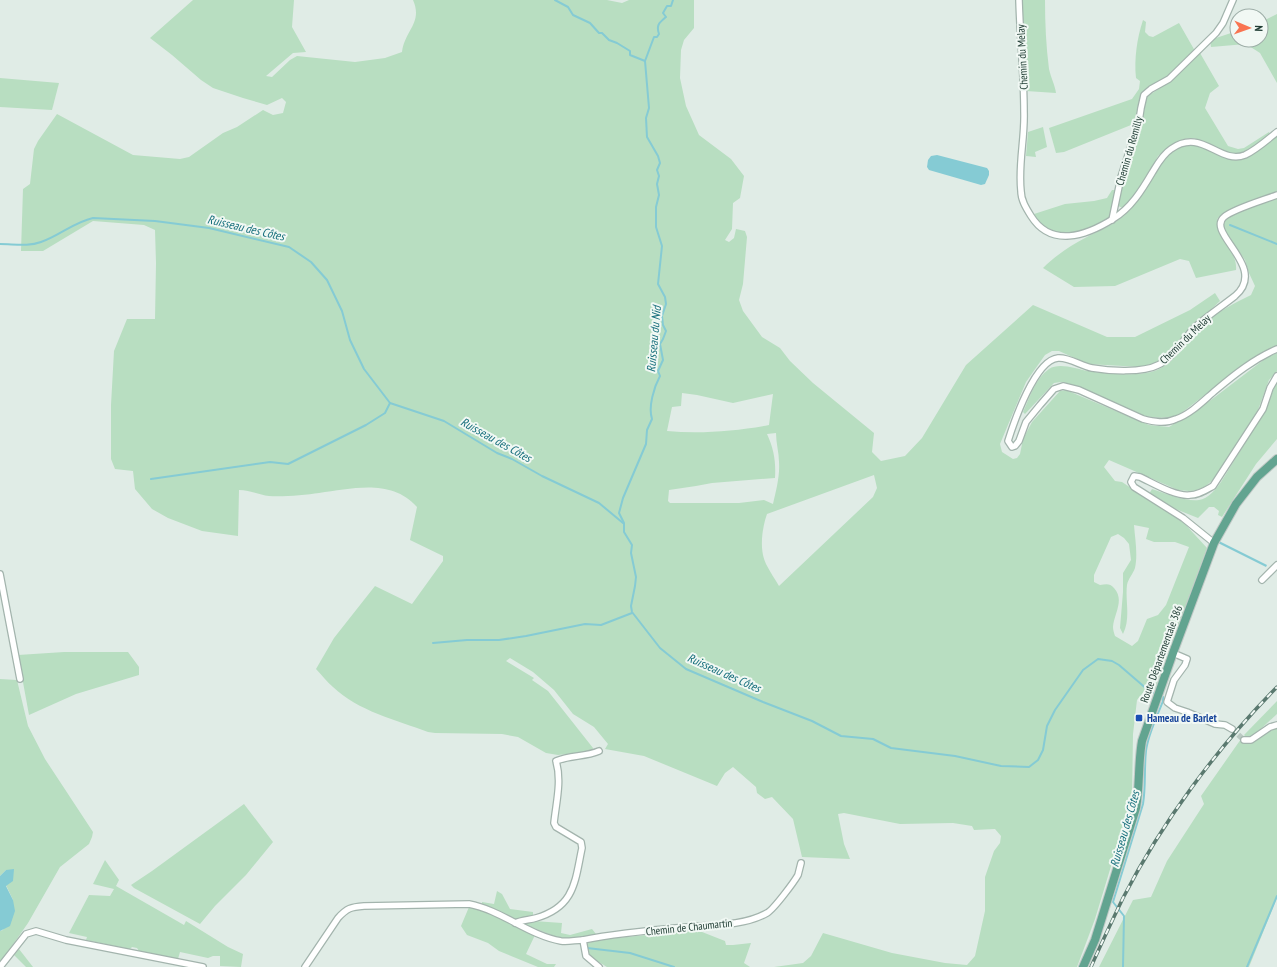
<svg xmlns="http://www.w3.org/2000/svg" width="1277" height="967" font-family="'PT Sans Narrow',sans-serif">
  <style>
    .green { fill: #b8dec1; fill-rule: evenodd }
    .water { fill: #85cbd4 }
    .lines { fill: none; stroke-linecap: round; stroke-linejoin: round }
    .stream { stroke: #85cbd4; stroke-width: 2 }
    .minor-tunnel { stroke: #bac9c2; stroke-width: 5.5; stroke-dasharray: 5.5 3; stroke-linecap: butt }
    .minor-casing { stroke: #a3b4ad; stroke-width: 8 }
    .primary-casing { stroke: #c1c9c6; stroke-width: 10 }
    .minor { stroke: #fff; stroke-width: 5.5 }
    .primary { stroke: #62a490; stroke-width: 8 }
    .rail-casing { stroke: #5a796f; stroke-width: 3.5 }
    .rail { stroke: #f1f8f4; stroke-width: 2; stroke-dasharray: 6; stroke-linecap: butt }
    .transit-dot { fill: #1a4fb4; stroke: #f1f8f4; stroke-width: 1.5 }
    .labels { text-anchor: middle; stroke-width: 4; stroke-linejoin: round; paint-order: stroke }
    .street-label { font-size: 11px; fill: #203d34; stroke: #f1f8f4 }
    .transit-label { font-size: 11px; font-weight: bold; fill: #164399; stroke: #f1f8f4; text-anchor: start }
    .water-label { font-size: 12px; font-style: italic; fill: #176f7c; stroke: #f1f8f4 }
  </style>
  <rect width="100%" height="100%" fill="#e0ece6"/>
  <g class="green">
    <path d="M193,0H294L292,27L306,52L293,53L266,76L272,77L290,60L297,56L355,62L385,58L402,52C405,30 423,23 413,0H607L622,3L629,0H694V28L684,40L681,50L680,78L686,106L699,135L731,159L744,176L740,198L733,203L732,229L725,240L729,242L734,238L736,229L745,231L747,237L743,284L739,300L743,311L762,337L780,348L790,361L813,383L874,433L872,452L881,461L905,456L922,438L966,365L1033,305L1107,337H1135L1190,310L1215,293L1220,301L1189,330L1164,357L1155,363L1140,367L1088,364L1059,351H1052L1045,355L1026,382L1000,444L1002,452L1013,459L1017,458L1020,454L1023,439L1032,422L1060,391L1066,390L1149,425L1169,427L1211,400L1266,358L1277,353V371L1269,380L1258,410L1217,475C1205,489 1197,493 1178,490L1109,460L1104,467L1115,481L1122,482L1184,523L1207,548L1155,689L1145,690L1137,700L1133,734L1132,797L1095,919L1077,967H774L803,963L811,956L823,933L892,953L945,963L967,965L975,956L985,911V877L994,851L1000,843L1001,836L995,829L974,830L972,826L953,823L900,824L844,813L838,814L844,844L850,859L802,857L793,819L772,797L765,799L757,793L756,787L733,767L725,773L717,786L644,756L605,749L608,744L594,727L573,714L554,690L533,672L510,658L506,661L534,678L532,680L548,691L593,748L592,751L558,755L546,753L518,737L502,734L435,733L428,732C396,720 358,711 333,687C327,682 322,675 316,669L334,638L375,586L412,604L443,561V556L410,540L417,507C391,478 352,489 319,493C306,495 282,497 269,496C259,495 250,490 239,490L238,536L202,531L168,518L152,509L135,489L133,471L115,469L111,459V405L114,351L127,319H155L156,263L155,230L144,225L93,221L43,251H21L23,189L30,184L34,149L38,141L57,114L133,155L180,159L189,157L223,133L237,127L263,110L273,115L283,113L286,102L282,98L267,105L243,98L213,88L201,80L172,55L150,38ZM682,393L697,395L733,403L773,394L769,425C737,431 701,434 667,431L672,407L681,406ZM776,433C776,443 779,453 779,462C780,476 776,491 773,504L764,500L739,503H670L668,501L669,490L696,486L712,483L775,478C776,462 774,449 767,434ZM874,475L877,488L873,497L779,586C775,579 770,572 766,564C759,550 762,528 767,514ZM1134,525L1149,528L1146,539L1154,542H1175L1189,547L1166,605L1158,615L1147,619L1138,641L1132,646L1115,636C1114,633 1113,630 1113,627C1114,614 1125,600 1114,588C1110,583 1106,584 1100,585L1094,582V575L1111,537L1118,534L1124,538L1129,544L1131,560L1123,573V592L1120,628L1123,634C1131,618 1125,601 1127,585C1128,579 1133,574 1135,568C1138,554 1135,539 1134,525Z"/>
    <path d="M1022,0H1045C1045,23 1046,46 1049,69C1051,78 1055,85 1056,93L1026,91L1022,24Z"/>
    <polygon points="1277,14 1277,83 1260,53 1246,44 1211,47 1210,40 1237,31 1237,40 1261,40 1261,22"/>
    <path d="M1143,20L1146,22L1145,32L1149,36L1153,37L1179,23L1195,51L1166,78L1155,84L1142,93L1138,105L1136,123L1064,152L1056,153L1049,128L1132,99L1139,89L1140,81L1136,78C1134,59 1137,38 1143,20Z"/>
    <polygon points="1200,53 1219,86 1210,93 1205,108 1228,146 1238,149 1244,148 1269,132 1270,134 1246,152 1235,154 1227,152 1194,138 1184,139 1170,146 1158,156 1143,184 1123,208 1118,206 1124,179 1142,123 1145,98 1172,80"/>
    <polygon points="0,78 59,83 52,110 0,107"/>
    <polygon points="1043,127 1047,147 1035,152 1036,157 1026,156 1028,132"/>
    <path d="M1277,136V191C1259,204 1234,203 1217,219C1216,239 1238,251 1236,270L1196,278L1189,261L1180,259L1115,286L1074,287L1043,268C1055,256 1070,246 1085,238C1100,230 1117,224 1129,211C1145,194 1161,154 1182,146C1207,137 1224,169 1248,157C1258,152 1268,142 1277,136Z"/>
    <path d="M1112,190H1116L1109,218C1092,229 1062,241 1044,226C1040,223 1037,218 1034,214L1065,204L1094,201L1107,198Z"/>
    <path d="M1277,197V347L1240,368L1180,414C1140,430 1099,389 1061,382L1054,383L1025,414L1023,412C1030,397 1035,379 1049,369C1059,362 1077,369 1088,371C1105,374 1142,377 1157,370C1177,361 1188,338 1204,324C1218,311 1235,303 1251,295L1255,286L1249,273L1245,260L1225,231C1223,227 1222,221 1227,217C1233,211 1266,202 1277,197Z"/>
    <path d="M1277,382V439L1256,464L1222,517L1218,515L1219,511L1214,507H1209L1198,518L1163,504L1149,494L1152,489C1164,493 1186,502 1199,500C1208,499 1216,489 1221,482L1266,409L1274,388Z"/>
    <polygon points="64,652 128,652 139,667 139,675 76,694 29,715 18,655"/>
    <polygon points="0,679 17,680 28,726 45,759 93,832 92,837 89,844 60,867 28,923 0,963 0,931 3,930 13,900 6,885 6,870 0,876"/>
    <polygon points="1277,701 1277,714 1251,738 1247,738 1244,735"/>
    <polygon points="1277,728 1277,898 1249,967 1099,967 1133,900 1151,897 1167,861 1204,804 1201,796 1241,739 1248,743 1252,743 1268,731"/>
    <polygon points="244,804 273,842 246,875 215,906 200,924 134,888 131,885 152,871"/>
    <polygon points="105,860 119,880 116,886 184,925 186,921 228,947 243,954 241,967 220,966 220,956 213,956 208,958 180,952 178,959 139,951 137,948 132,947 130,949 86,940 87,937 69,933 89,895 110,896 114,889 93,884"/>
    <polygon points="497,891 502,894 510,909 533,912 533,916 515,920 482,904 482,902 494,904"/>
    <polygon points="469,907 487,912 535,935 526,954 547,964 556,964 554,967 538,967 499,951 488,943 467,935 461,926"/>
    <polygon points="534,921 562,923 561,933 570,935 592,929 596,934 587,936 562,939 521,923"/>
    <path d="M697,930L725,941L726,945H733L751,943L744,963L750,967H607C598,961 586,956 586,944L596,940Z"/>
    <polygon points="19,949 33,967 26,967 14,955"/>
  </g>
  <g class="water">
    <polygon points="937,155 987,168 989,171 989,175 985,184 981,185 929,170 927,167 928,160 931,156"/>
    <polygon points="1219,541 1267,565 1266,567 1218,543"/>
    <polygon points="14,869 13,881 6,886 13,900 15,911 10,926 0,931 0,876 6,870"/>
  </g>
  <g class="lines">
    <g class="stream">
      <polyline points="555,0 568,7 573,15 590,23 599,33 602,33 609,40 617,43 630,51 630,55 645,61"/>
      <path d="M673,0L671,6H667L663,13L666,17C659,23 656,25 659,34L657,37H654L645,61L649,108L646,118L647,137L658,156L660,163L657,170L659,176L657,184L659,195L656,207V227L662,246L658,284L665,297L666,304L662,316L663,325L666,331L663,339L660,344L663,360L658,371L660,376C654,387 648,407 652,419L647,430L646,444L623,498L619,513L624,523V532L632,545L631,553L636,577L635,586L631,606L632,612L660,648L686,669L763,702L812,721L841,736L873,739L891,748L955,756L1001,766L1029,767L1038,760L1043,750L1047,726L1055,710L1083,670L1098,659L1112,661L1119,665L1148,690L1156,694"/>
      <polyline points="1230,225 1277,244"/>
      <path d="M0,244C14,244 28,247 41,242C59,236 74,222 93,218L155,221L209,228L289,247L311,262L327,280L342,311L350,340L364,369L390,403L444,421L497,453L512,459L542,476L599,503L623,523"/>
      <polyline points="151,479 270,462 288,464 366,425 385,413 390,403"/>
      <polyline points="433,643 467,640 499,640 526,636 585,624 601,625 632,613"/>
      <polyline points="587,948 630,953 674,967"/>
      <path d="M1123,967L1124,916L1113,902L1143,804C1146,786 1144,769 1146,751C1148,734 1157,717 1163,701V697L1160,696"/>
      <polyline points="1247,967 1277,896"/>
    </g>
    <polyline class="minor-tunnel" points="1232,729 1244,740"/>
    <g class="minor-casing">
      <g id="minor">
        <path d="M1019,0C1020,37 1024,75 1024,112C1025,138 1018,164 1021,191C1021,200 1026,208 1031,216C1051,248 1086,236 1113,219C1131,208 1142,190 1152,173C1157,165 1162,155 1171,149C1202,127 1219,165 1245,155C1256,150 1267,140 1277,132"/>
        <path d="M1277,195C1264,200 1233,209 1224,217C1205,233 1269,267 1235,296C1221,307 1207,316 1194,328C1183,340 1173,358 1158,365C1143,373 1109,371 1092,368C1081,366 1069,357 1058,358C1035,360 1014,422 1008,441L1012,447L1015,446L1019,441L1026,422L1040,405L1054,389L1063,386L1079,390L1143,419C1154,422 1165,424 1176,419C1191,414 1204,400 1216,390C1235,374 1254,359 1277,349"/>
        <polyline points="1112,220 1121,177 1139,121 1141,108 1144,95 1151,89 1169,79 1216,33 1223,23 1233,0"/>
        <path d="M1214,543L1183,518L1134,487L1131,482L1134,476L1140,477C1153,483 1176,497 1190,495C1199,495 1206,490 1213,486L1263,409L1270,388L1277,376"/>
        <polyline points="0,574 20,679"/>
        <polyline points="1262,580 1277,565"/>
        <polyline points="1173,653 1187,659 1185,665 1174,680 1167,702 1175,708 1187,712 1215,724 1225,725 1232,729"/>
        <polyline points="1244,740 1251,740 1270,727 1277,725"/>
        <path d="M515,923C522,920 529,920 536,918C575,907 575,881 582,848L581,842L556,827L554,823C556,803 562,781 556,761C571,755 585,757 599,751"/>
        <polyline points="0,967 26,934 36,931 66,940 203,967"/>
        <path d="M305,967L338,918C347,908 351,907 364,906L469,904C501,910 528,935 561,941C568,942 576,940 583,940"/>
        <path d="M599,967L586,956L583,940C617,933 652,930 687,927C712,925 744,926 767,913C774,909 794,882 798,875C799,871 800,867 801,863"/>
      </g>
    </g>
    <g class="primary-casing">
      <path id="primary" d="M1083,967L1095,940L1136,808C1140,785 1138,763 1142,741L1173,653L1214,543L1236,504L1257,477L1277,459"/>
    </g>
    <use href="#minor" class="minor"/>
    <use href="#primary" class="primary"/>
    <g class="rail-casing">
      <path id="rail" d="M1091,967C1101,944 1112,921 1123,898C1162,822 1217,748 1277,687"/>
    </g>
    <use href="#rail" class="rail"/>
  </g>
  <rect class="transit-dot" x="1135" y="714" width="8" height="8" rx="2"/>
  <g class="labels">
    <g class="street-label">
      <text transform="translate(1022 57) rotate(-93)" y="4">Chemin du Melay</text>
      <text transform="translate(1129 151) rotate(-74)" y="4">Chemin du Remilly</text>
      <text transform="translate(1185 339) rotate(-44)" y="4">Chemin du Melay</text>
      <text transform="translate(1161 654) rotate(-70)" y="4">Route Départementale 386</text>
      <text transform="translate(689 927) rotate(-6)" y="4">Chemin de Chaumartin</text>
    </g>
    <g class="transit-label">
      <text x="1147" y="722">Hameau de Barlet</text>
    </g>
    <g class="water-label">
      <text transform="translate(246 228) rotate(13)" y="4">Ruisseau des Côtes</text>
      <text transform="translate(654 339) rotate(-85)" y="4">Ruisseau du Nid</text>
      <text transform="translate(496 440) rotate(29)" y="4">Ruisseau des Côtes</text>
      <text transform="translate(724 673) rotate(24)" y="4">Ruisseau des Côtes</text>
      <text transform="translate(1125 829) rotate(-74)" y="4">Ruisseau des Côtes</text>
    </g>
  </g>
  <g transform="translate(1249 28) rotate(92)"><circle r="19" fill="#f1f8f4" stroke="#9dada7"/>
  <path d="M0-3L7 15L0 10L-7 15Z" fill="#f97451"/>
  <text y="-6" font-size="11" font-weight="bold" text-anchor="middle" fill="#203d34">N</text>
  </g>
</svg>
